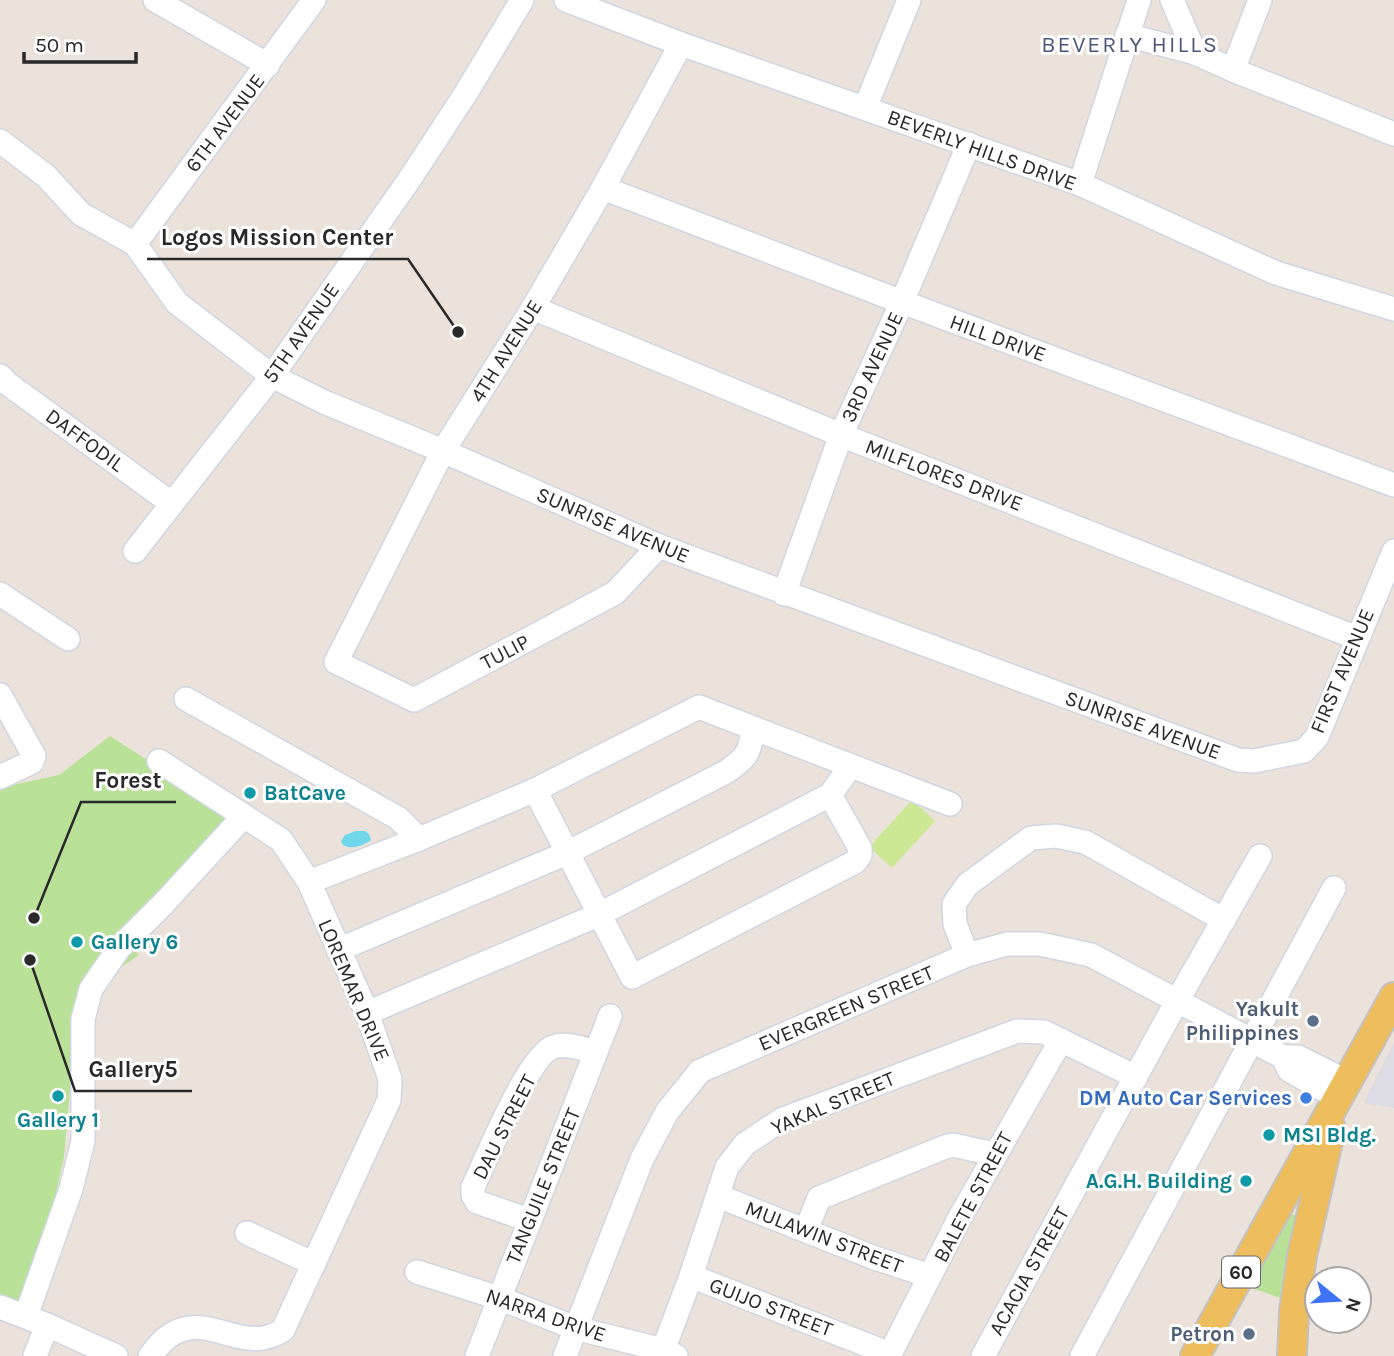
<svg xmlns="http://www.w3.org/2000/svg" width="1394" height="1356" font-family="Karla,sans-serif">
  <style>
    .industrial { fill: #dddce4 }
    .green { fill: #b9e198 }
    .pitch { fill: #cde894 }
    .water { fill: #70d7eb }
    .lines { fill: none; stroke-linecap: round; stroke-linejoin: round }
    .minor-casing { stroke: #d0d6e2; stroke-width: 26 }
    .major-casing { stroke: #c3c3c3; stroke-width: 32 }
    .minor { stroke: #fff; stroke-width: 23 }
    .major { stroke: #edbd5e; stroke-width: 28 }
    .culture-dot { fill: #0f9aa8; stroke: #fff; stroke-width: 2.5 }
    .service-dot { fill: #5c6f8a; stroke: #fff; stroke-width: 2.5 }
    .shop-dot { fill: #3f7fe0; stroke: #fff; stroke-width: 2.5 }
    .labels { text-anchor: middle; stroke-width: 6; stroke-linejoin: round; paint-order: stroke }
    .shield { fill: #fff; stroke: #696969; stroke-width: 2 }
    .shield-label { font-size: 19px; font-weight: bold; fill: #292929 }
    .street-label { font-size: 21px; fill: #292929; stroke: #fff }
    .culture-label { font-size: 21px; font-weight: bold; fill: #0d838f; stroke: #fff; text-anchor: start }
    .service-label { font-size: 21px; font-weight: bold; fill: #4e5e75; stroke: #fff; text-anchor: end }
    .shop-label { font-size: 21px; font-weight: bold; fill: #366cbe; stroke: #fff; text-anchor: end }
    .neighbourhood-label { font-size: 23px; letter-spacing: 2px; fill: #4b5879; stroke: #fff }
    .leader { fill: none; stroke: #292929; stroke-width: 2.5 }
    .callout-dot { fill: #292929; stroke: #fff; stroke-width: 2.5 }
    .callout-label { font-size: 23px; text-anchor: middle; font-weight: bold; fill: #292929; stroke: #fff; stroke-width: 6; stroke-linejoin: round; paint-order: stroke }
  </style>
  <rect width="100%" height="100%" fill="#ebe3db"/>
  <polygon class="industrial" points="1394,1042 1394,1108 1364,1103"/>
  <g class="green">
    <polygon points="110,736 240,820 118,938 139,955 79,996 73,1007 74,1046 64,1157 53,1207 19,1306 0,1298 0,791 17,784 59,775"/>
    <polygon points="1291,1212 1298,1219 1286,1300 1249,1287"/>
  </g>
  <polygon class="pitch" points="912,800 935,821 892,868 869,847"/>
  <path class="water" d="M356,831H365L369,834L371,840C363,846 351,850 343,845L341,841L345,835Z"/>
  <g class="lines">
    <g class="minor-casing">
      <g id="minor">
        <polyline points="155,0 268,65"/>
        <polyline points="566,0 681,44 1080,184 1276,273 1394,309"/>
        <polyline points="1172,0 1195,53"/>
        <polyline points="1127,35 1195,53 1233,70 1394,134"/>
        <polyline points="1233,70 1260,0"/>
        <polyline points="865,108 909,0"/>
        <polyline points="0,141 46,176 81,214 135,244 177,303 272,376 324,402 443,451 659,546 1238,760 1254,761 1304,751 1317,737 1394,551"/>
        <polyline points="1080,184 1139,0"/>
        <polyline points="603,188 902,302 1394,485"/>
        <polyline points="135,244 314,0"/>
        <polyline points="533,308 841,435 1357,638"/>
        <polyline points="0,376 8,384 171,503"/>
        <polyline points="659,546 615,593 414,700 336,662 443,451 533,308 603,188 681,44"/>
        <polyline points="135,551 272,376 409,180 466,93 522,0"/>
        <polyline points="0,594 68,639"/>
        <polyline points="784,594 841,435 902,302 969,144"/>
        <polyline points="0,695 34,756 32,762 0,777"/>
        <polyline points="186,699 398,818 419,839"/>
        <polyline points="535,790 632,977 855,862 860,855 860,848 830,795"/>
        <polyline points="309,882 419,839 535,790 699,707 950,804"/>
        <path d="M338,950L567,853L726,772C747,758 750,753 753,728"/>
        <polyline points="967,955 955,924 954,904 968,884 1031,838 1056,836 1085,842 1224,920"/>
        <polyline points="367,1013 598,915 830,795 850,767"/>
        <polyline points="1283,1057 1298,1057 1348,1082"/>
        <polyline points="1283,1057 1289,1070 1338,1098"/>
        <polyline points="718,1196 875,1258 930,1276"/>
        <path d="M529,1220L477,1202L473,1195V1187C486,1160 528,1056 553,1047C566,1042 583,1049 596,1052"/>
        <polyline points="806,1230 819,1198 945,1147 953,1145 994,1154"/>
        <polyline points="247,1233 314,1264"/>
        <polyline points="417,1272 499,1298 575,1328 663,1350 676,1356"/>
        <polyline points="691,1276 890,1354"/>
        <polyline points="0,1307 47,1325 116,1356"/>
        <polyline points="26,1316 71,1189 83,1141 83,1019 91,989 119,948 164,903 244,816"/>
        <polyline points="35,1356 47,1325"/>
        <path d="M150,1356C157,1347 164,1338 174,1333C211,1313 244,1356 283,1330L389,1100L390,1079L367,1013L309,882L281,840L159,761"/>
        <polyline points="477,1356 610,1016"/>
        <polyline points="565,1356 642,1159 667,1112 700,1071 967,955 1007,944 1040,944 1091,955 1283,1057"/>
        <polyline points="661,1356 691,1276 727,1167 745,1144 781,1120 1017,1031 1044,1032 1136,1077"/>
        <polyline points="889,1356 959,1219 1061,1040"/>
        <polyline points="983,1356 1177,1001 1260,856"/>
        <polyline points="1082,1356 1334,888"/>
      </g>
    </g>
    <g class="major-casing">
      <g id="major">
        <polyline points="1195,1356 1394,997"/>
        <polyline points="1292,1356 1294,1311 1302,1256 1331,1128"/>
      </g>
    </g>
    <use href="#minor" class="minor"/>
    <use href="#major" class="major"/>
  </g>
  <g class="culture-dot">
    <circle cx="250" cy="793" r="7"/>
    <circle cx="77" cy="942" r="7"/>
    <circle cx="58" cy="1096" r="7"/>
    <circle cx="1269" cy="1135" r="7"/>
    <circle cx="1246" cy="1181" r="7"/>
  </g>
  <g class="service-dot">
    <circle cx="1313" cy="1021" r="7"/>
    <circle cx="1249" cy="1334" r="7"/>
  </g>
  <circle class="shop-dot" cx="1306" cy="1098" r="7"/>
  <g class="labels">
    <rect class="shield" x="1222" y="1256.5" width="38" height="31" rx="5"/>
    <g class="shield-label">
      <text x="1241" y="1279">60</text>
    </g>
    <g class="street-label">
      <text transform="translate(225 123) rotate(-53)" y="7">6TH AVENUE</text>
      <text transform="translate(982 150) rotate(20)" y="7">BEVERLY HILLS DRIVE</text>
      <text transform="translate(301 333) rotate(-55)" y="7">5TH AVENUE</text>
      <text transform="translate(998 338) rotate(20)" y="7">HILL DRIVE</text>
      <text transform="translate(506 351) rotate(-58)" y="7">4TH AVENUE</text>
      <text transform="translate(872 367) rotate(-65)" y="7">3RD AVENUE</text>
      <text transform="translate(85 440) rotate(36)" y="7">DAFFODIL</text>
      <text transform="translate(944 475) rotate(21)" y="7">MILFLORES DRIVE</text>
      <text transform="translate(613 525) rotate(23)" y="7">SUNRISE AVENUE</text>
      <text transform="translate(505 652) rotate(-28)" y="7">TULIP</text>
      <text transform="translate(1342 671) rotate(-67)" y="7">FIRST AVENUE</text>
      <text transform="translate(1143 725) rotate(20)" y="7">SUNRISE AVENUE</text>
      <text transform="translate(354 990) rotate(67)" y="7">LOREMAR DRIVE</text>
      <text transform="translate(846 1008) rotate(-23)" y="7">EVERGREEN STREET</text>
      <text transform="translate(833 1103) rotate(-23)" y="7">YAKAL STREET</text>
      <text transform="translate(504 1127) rotate(-63)" y="7">DAU STREET</text>
      <text transform="translate(543 1186) rotate(-68)" y="7">TANGUILE STREET</text>
      <text transform="translate(973 1197) rotate(-62)" y="7">BALETE STREET</text>
      <text transform="translate(824 1237) rotate(21)" y="7">MULAWIN STREET</text>
      <text transform="translate(1029 1271) rotate(-61)" y="7">ACACIA STREET</text>
      <text transform="translate(771 1307) rotate(21)" y="7">GUIJO STREET</text>
      <text transform="translate(546 1315) rotate(19)" y="7">NARRA DRIVE</text>
    </g>
    <g class="culture-label">
      <text x="264" y="800">BatCave</text>
      <text x="91" y="949">Gallery 6</text>
      <text x="58" y="1127" text-anchor="middle">Gallery 1</text>
      <text x="1283" y="1142">MSI Bldg.</text>
      <text x="1232" y="1188" text-anchor="end">A.G.H. Building</text>
    </g>
    <g class="service-label">
      <text x="1299" y="1016">Yakult<tspan x="1299" dy="24">Philippines</tspan></text>
      <text x="1235" y="1341">Petron</text>
    </g>
    <g class="shop-label">
      <text x="1292" y="1105">DM Auto Car Services</text>
    </g>
    <g class="neighbourhood-label">
      <text x="1130" y="52">BEVERLY HILLS</text>
    </g>
  </g>
  <path class="leader" d="M458 332L408 259H147M34 918L81 802H176M30 960L75 1091H192"/>
  <g class="callout-dot">
    <circle cx="458" cy="332" r="7"/>
    <circle cx="34" cy="918" r="7"/>
    <circle cx="30" cy="960" r="7"/>
  </g>
  <g class="callout-label">
    <text x="277" y="245">Logos Mission Center</text>
    <text x="128" y="788">Forest</text>
    <text x="133" y="1077">Gallery5</text>
  </g>
  <g transform="translate(1338 1300) rotate(108)"><circle r="33" fill="#ffffff" stroke="#a9a9a9" stroke-width="2"/>
  <path d="M0-5L12 26L0 18L-12 26Z" fill="#3e73f5"/>
  <text y="-10" font-size="19" font-weight="bold" text-anchor="middle" fill="#292929">N</text>
  </g>
  <path d="M24 52v10h112v-10" fill="none" stroke="#292929" stroke-width="3.5"/>
  <text x="35" y="52" font-size="21" fill="#292929" stroke="#ffffff" stroke-width="5" paint-order="stroke">50 m</text>
</svg>
